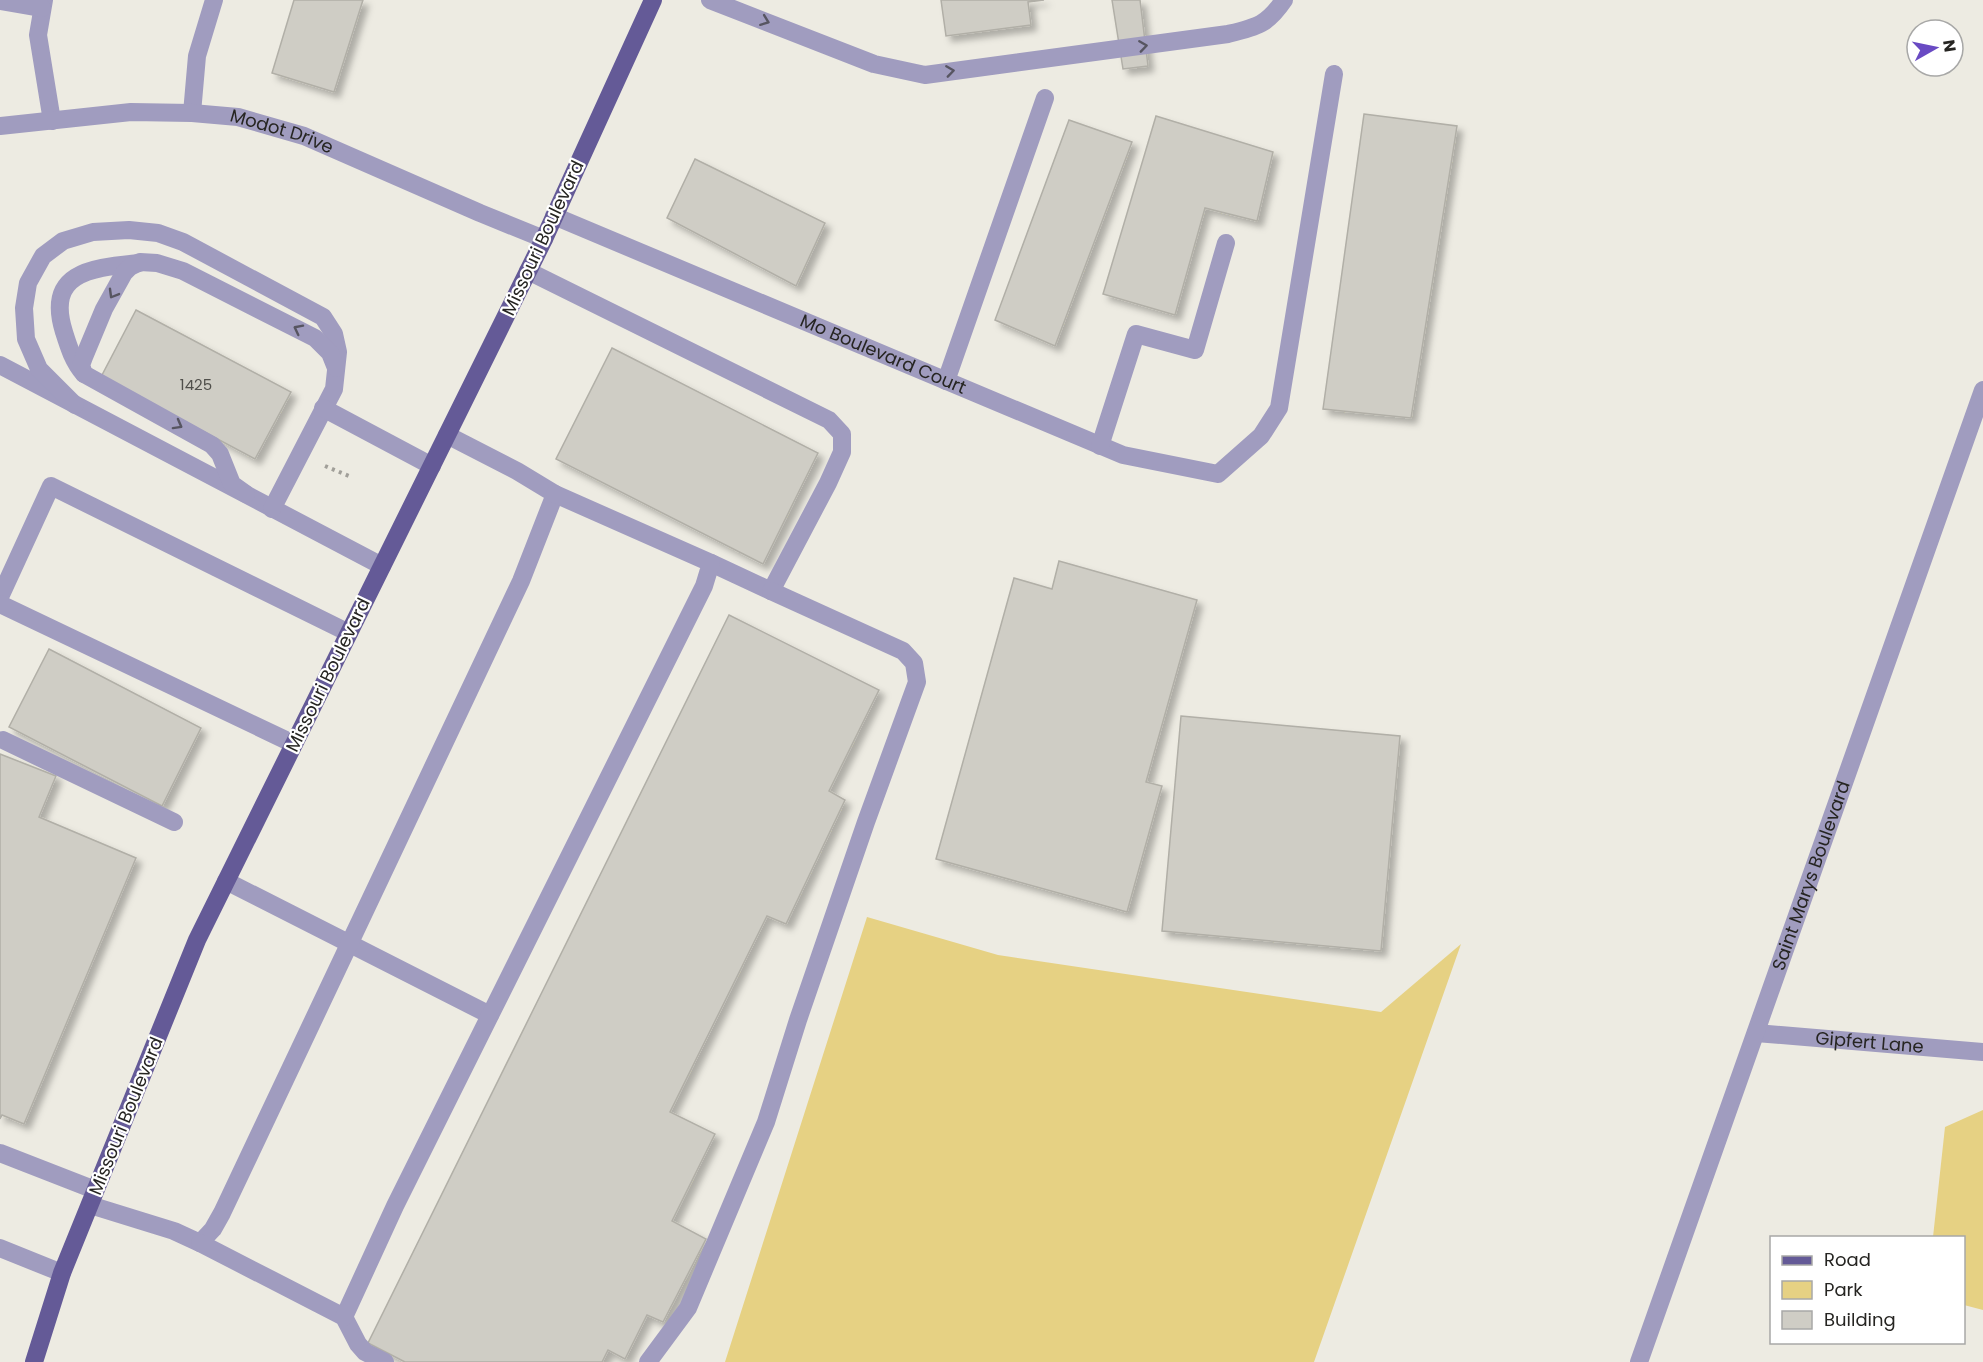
<svg xmlns="http://www.w3.org/2000/svg" width="1983" height="1362" font-family="Poppins,sans-serif">
  <style>
    .green { fill: #e6d183 }
    .building { fill: #cfcdc5; stroke: #b1afa7; stroke-width: 1.5; filter: url(#shadow) }
    .lines { fill: none; stroke-linecap: round; stroke-linejoin: round }
    .path { stroke: #a19f99; stroke-width: 4; stroke-dasharray: 3 4.5; stroke-linecap: butt }
    .minor { stroke: #a09cbf; stroke-width: 18 }
    .major { stroke: #645a97; stroke-width: 18 }
    .oneway { stroke: #575561 }
    .labels { text-anchor: middle; stroke-width: 4.5; stroke-linejoin: round; paint-order: stroke }
    .number-label { font-size: 15px; fill: #504f4b }
    .street-label { font-size: 18px; fill: #262522; stroke: #fff }
  </style>
  <defs>
    <filter id="shadow"><feDropShadow dx="5.5" dy="5.5" stdDeviation="3" flood-color="#0004"/></filter>
  </defs>
  <rect width="100%" height="100%" fill="#edebe2"/>
  <g class="green">
    <polygon points="867,917 998,955 1381,1012 1461,944 1314,1362 725,1362"/>
    <polygon points="1983,1110 1983,1310 1964,1305 1964,1238 1933,1237 1945,1127"/>
  </g>
  <g class="building">
    <polygon points="294,0 363,0 334,92 272,73"/>
    <polygon points="941,0 1044,0 1028,2 1031,25 946,36"/>
    <polygon points="1112,0 1140,0 1148,66 1123,69"/>
    <polygon points="1364,114 1457,126 1411,418 1323,409"/>
    <polygon points="1156,116 1273,152 1257,221 1205,208 1175,315 1103,294"/>
    <polygon points="1069,120 1132,142 1055,346 995,320"/>
    <polygon points="695,159 825,223 796,286 667,218"/>
    <polygon points="136,310 291,392 255,459 101,377"/>
    <polygon points="612,348 818,453 763,564 556,459"/>
    <polygon points="1059,561 1197,600 1146,782 1162,786 1127,912 936,859 1014,578 1052,589"/>
    <polygon points="729,615 879,690 829,791 845,800 786,924 767,916 670,1112 715,1134 672,1221 706,1239 663,1322 647,1315 625,1359 608,1350 602,1362 405,1362 368,1343"/>
    <polygon points="49,649 201,728 162,806 9,727"/>
    <polygon points="1181,716 1400,736 1381,951 1162,931"/>
    <polygon points="0,754 56,776 39,817 136,858 24,1124 2,1115 0,1119"/>
  </g>
  <g class="lines">
    <polyline class="path" points="325,466 349,476"/>
    <g class="minor">
      <polyline points="44,0 38,35 52,121"/>
      <path d="M710,0L874,64L925,75L1228,34C1257,27 1267,25 1284,0"/>
      <polyline points="0,1 42,8"/>
      <polyline points="192,113 197,56 214,0"/>
      <path id="s1" d="M0,126L131,112L192,113L238,117L304,136L480,213L544,239"/>
      <path id="s2" d="M554,216L1123,455L1218,474L1261,436L1279,408L1334,74"/>
      <polyline points="528,271 829,420 842,434 842,452 828,483 771,591 711,563"/>
      <polyline points="0,365 382,566"/>
      <path d="M84,374C73,361 69,348 64,332C45,271 93,268 139,263"/>
      <polyline points="946,381 1045,98"/>
      <polyline points="75,405 39,369 26,339 24,308 28,283 43,256 63,241 93,232 129,230 158,233 183,242 323,317 334,334 338,352 334,389 272,509"/>
      <polyline points="323,408 432,466"/>
      <polyline points="1100,446 1136,334 1195,350 1226,243"/>
      <polyline points="246,494 232,484 220,454 212,445 84,374 81,365 84,357 104,309 124,273 130,267 140,262 157,263 183,271 315,338 330,353 336,368"/>
      <polyline points="0,597 51,486 349,633"/>
      <polyline points="0,604 294,744"/>
      <polyline points="3,740 174,822"/>
      <polyline points="226,881 490,1015"/>
      <path id="s3" d="M1756,1033L1983,1052"/>
      <polyline points="0,1153 95,1190"/>
      <polyline points="90,1205 174,1231 200,1243 213,1229 222,1213 521,581 555,494 517,471 447,435"/>
      <polyline points="200,1243 344,1317 358,1344 365,1352 385,1362"/>
      <polyline points="0,1248 62,1273"/>
      <polyline points="344,1317 395,1206 704,586 711,563 555,494"/>
      <polyline points="648,1362 688,1308 766,1122 798,1020 866,822 917,682 914,663 903,651 771,591"/>
      <path id="s4" d="M1639,1362L1983,390"/>
    </g>
    <polyline class="major" points="34,1362 62,1273 197,940 544,239 653,0"/>
  </g>
  <defs><path id="oneway-chevron" d="M-2-3.5L2.5 0L-2 3.5" fill="none" stroke-width="1.6" stroke-linecap="round" stroke-linejoin="round" transform="scale(1.5)"/></defs>
  <g class="oneway">
    <use href="#oneway-chevron" transform="translate(765 21) rotate(21)"/>
    <use href="#oneway-chevron" transform="translate(1143 46) rotate(-8)"/>
    <use href="#oneway-chevron" transform="translate(950 71) rotate(-8)"/>
    <use href="#oneway-chevron" transform="translate(113 294) rotate(120)"/>
    <use href="#oneway-chevron" transform="translate(298 329) rotate(-153)"/>
    <use href="#oneway-chevron" transform="translate(178 425) rotate(29)"/>
  </g>
  <g class="labels">
    <g class="number-label">
      <text x="196" y="390">1425</text>
    </g>
    <g class="street-label">
      <text dy="6" stroke="none"><textPath href="#s1" startOffset="285">Modot Drive</textPath></text>
      <text transform="translate(543 238) rotate(-65)" y="6">Missouri Boulevard</text>
      <text dy="6" stroke="none"><textPath href="#s2" startOffset="357">Mo Boulevard Court</textPath></text>
      <text transform="translate(328 675) rotate(-64)" y="6">Missouri Boulevard</text>
      <text dy="6" stroke="none"><textPath href="#s4" startOffset="516">Saint Marys Boulevard</textPath></text>
      <text dy="6" stroke="none"><textPath href="#s3" startOffset="114">Gipfert Lane</textPath></text>
      <text transform="translate(126 1116) rotate(-68)" y="6">Missouri Boulevard</text>
    </g>
  </g>
  <rect x="1770" y="1236" width="195" height="108" fill="#ffffff" stroke="#a8a8a7" stroke-width="1.5"/>
  <rect x="1782" y="1256" width="30" height="9" fill="#645a97" stroke="#a8a8a7" stroke-width="1.5"/>
  <text x="1824" y="1266" font-size="18" fill="#262522">Road</text>
  <rect x="1782" y="1281" width="30" height="18" fill="#e6d183" stroke="#a8a8a7" stroke-width="1.5"/>
  <text x="1824" y="1296" font-size="18" fill="#262522">Park</text>
  <rect x="1782" y="1311" width="30" height="18" fill="#cfcdc5" stroke="#a8a8a7" stroke-width="1.5"/>
  <text x="1824" y="1326" font-size="18" fill="#262522">Building</text>
  <g transform="translate(1935 48) rotate(81)"><circle r="28" fill="#ffffff" stroke="#a8a8a7" stroke-width="1.5"/>
  <path d="M0-4.5L10 22L0 15L-10 22Z" fill="#694ac3"/>
  <text y="-9" font-size="16" font-weight="bold" text-anchor="middle" fill="#262522">N</text>
  </g>
</svg>
